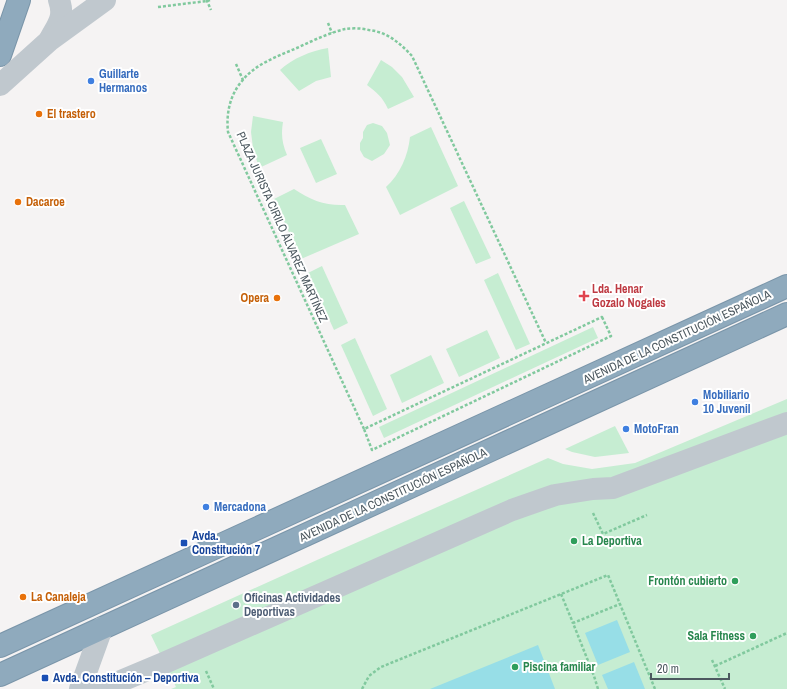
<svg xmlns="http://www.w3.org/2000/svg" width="787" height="689" font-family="'Archivo Narrow',sans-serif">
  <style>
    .green { fill: #c6edd2 }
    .water { fill: #97dee7 }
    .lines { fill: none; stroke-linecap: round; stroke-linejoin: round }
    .highway-casing { stroke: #7a95a9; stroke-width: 24 }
    .path { stroke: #81c99e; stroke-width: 2.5; stroke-dasharray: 3 2; stroke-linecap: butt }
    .minor { stroke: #c0c8ce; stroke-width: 22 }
    .highway { stroke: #8faabd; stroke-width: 22 }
    .shop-dot { fill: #3f7fe0; stroke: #fff; stroke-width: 1.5 }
    .food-dot { fill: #e8710a; stroke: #fff; stroke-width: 1.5 }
    .health-dot { fill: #e0444e; stroke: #fff; stroke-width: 1.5 }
    .leisure-dot { fill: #2e9e5b; stroke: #fff; stroke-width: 1.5 }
    .transit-dot { fill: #1a4fb4; stroke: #fff; stroke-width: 1.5 }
    .service-dot { fill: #5c6f8a; stroke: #fff; stroke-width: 1.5 }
    .labels { text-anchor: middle; stroke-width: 4; stroke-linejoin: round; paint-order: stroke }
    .shop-label { font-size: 12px; font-weight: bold; fill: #366cbe; stroke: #fff; text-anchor: start }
    .food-label { font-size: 12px; font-weight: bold; fill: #c56008; stroke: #fff; text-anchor: start }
    .street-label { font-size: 12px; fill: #4c585f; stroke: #fff }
    .health-label { font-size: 12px; font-weight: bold; fill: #be3a42; stroke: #fff; text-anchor: start }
    .transit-label { font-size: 12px; font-weight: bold; fill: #164399; stroke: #fff; text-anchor: start }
    .leisure-label { font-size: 12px; font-weight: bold; fill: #27864d; stroke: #fff; text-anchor: start }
    .service-label { font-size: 12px; font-weight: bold; fill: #4e5e75; stroke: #fff; text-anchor: start }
  </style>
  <rect width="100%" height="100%" fill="#f5f3f3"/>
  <g class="green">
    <path d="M328,48L331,77L316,81L299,91L280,70C293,58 311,51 328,48Z"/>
    <path d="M381,60L392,67L402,77L414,97L388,109C382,96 377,93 367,85Z"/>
    <path d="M253,116L283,122C281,135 282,143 287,155L259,168L253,148L251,132Z"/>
    <polygon points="373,123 382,126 387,133 390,145 384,154 372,161 364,157 360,150 360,143 363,138 363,132 367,125"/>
    <path d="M431,127L458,186L400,215L386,187C400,174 408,156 410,137Z"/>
    <polygon points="321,139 337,174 316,183 300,148"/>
    <path d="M294,189C310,200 326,206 345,205L359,234L301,259L274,199Z"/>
    <polygon points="464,201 491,258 476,264 450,208"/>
    <polygon points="322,266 348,323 334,330 308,273"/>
    <polygon points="498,273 530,344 516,350 484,280"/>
    <polygon points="593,327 598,338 384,438 379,427"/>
    <polygon points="487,330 500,358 459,377 446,349"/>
    <polygon points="355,338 387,409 373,416 341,345"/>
    <polygon points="431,355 444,383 402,403 390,375"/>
    <polygon points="787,399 787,689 171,689 176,687 151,635 317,560 476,490 548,458 563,464 592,469 635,463"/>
    <polygon points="615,426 629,453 595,457 572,452 565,449"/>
  </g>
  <g class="water">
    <polygon points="617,620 630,652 598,665 585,633"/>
    <polygon points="538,645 555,689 430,689"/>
    <polygon points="634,662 645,689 608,689 602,675"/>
  </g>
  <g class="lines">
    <g class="highway-casing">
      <g id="highway">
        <polyline points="0,55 19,0"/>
        <polyline points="0,646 787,286"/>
        <polyline points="0,675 787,314"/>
      </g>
    </g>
    <g class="path">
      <polyline points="208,0 207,1 211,10"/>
      <polyline points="158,7 207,1 210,0"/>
      <polyline points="328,23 332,33"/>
      <polyline points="236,64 243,80"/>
      <polygon points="602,317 611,336 372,450 364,429"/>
      <path d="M364,429L228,132C226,113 230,95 242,81C256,63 279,56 299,47C314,40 329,33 345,29C352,28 361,28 369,30C387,32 400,43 412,56L546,343"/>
      <polyline points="593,513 603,534 647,515"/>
      <polyline points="561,594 573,623"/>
      <polyline points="712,660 725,689"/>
      <polyline points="715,666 787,633"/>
      <polyline points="206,671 214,689"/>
      <polyline points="362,689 369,676 381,667 608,575 655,689"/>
      <polyline points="598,689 594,676 573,623 620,604"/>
    </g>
    <g class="minor">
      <path d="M50,39C58,24 65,17 59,0"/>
      <polyline points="0,85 50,40 105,0"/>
      <polyline points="80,689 102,628"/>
      <polyline points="102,689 164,663 512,510 555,495 593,489 613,488 787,423"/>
    </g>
    <use href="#highway" class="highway"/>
  </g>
  <g class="shop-dot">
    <circle cx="91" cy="81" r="4"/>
    <circle cx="695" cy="402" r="4"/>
    <circle cx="626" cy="429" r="4"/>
    <circle cx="206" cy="507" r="4"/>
  </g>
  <g class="food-dot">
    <circle cx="39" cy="114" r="4"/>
    <circle cx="18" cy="202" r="4"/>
    <circle cx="277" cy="298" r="4"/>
    <circle cx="23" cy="597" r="4"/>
  </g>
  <path class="health-dot" d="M582 290h4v4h4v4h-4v4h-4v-4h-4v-4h4z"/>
  <g class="leisure-dot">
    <circle cx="574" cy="541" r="4"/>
    <circle cx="735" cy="581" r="4"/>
    <circle cx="753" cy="636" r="4"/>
    <circle cx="515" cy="667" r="4"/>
  </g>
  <g class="transit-dot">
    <rect x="180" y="539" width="8" height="8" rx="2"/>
    <rect x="41" y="674" width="8" height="8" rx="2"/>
  </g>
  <circle class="service-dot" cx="236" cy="605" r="4"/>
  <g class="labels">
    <g class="shop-label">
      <text x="99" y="78">Guillarte<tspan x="99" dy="14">Hermanos</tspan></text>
      <text x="703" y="399">Mobiliario<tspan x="703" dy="14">10 Juvenil</tspan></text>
      <text x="634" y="433">MotoFran</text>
      <text x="214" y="511">Mercadona</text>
    </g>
    <g class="food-label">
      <text x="47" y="118">El trastero</text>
      <text x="26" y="206">Dacaroe</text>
      <text x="269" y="302" text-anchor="end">Opera</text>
      <text x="31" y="601">La Canaleja</text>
    </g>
    <g class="street-label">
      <text transform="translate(282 227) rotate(66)" y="4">PLAZA JURISTA CIRILO ÁLVAREZ MARTÍNEZ</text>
      <text transform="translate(677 337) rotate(-25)" y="4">AVENIDA DE LA CONSTITUCIÓN ESPAÑOLA</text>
      <text transform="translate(393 495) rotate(-25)" y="4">AVENIDA DE LA CONSTITUCIÓN ESPAÑOLA</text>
    </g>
    <g class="health-label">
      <text x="592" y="293">Lda. Henar<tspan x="592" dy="14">Gozalo Nogales</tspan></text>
    </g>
    <g class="transit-label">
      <text x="192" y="540">Avda.<tspan x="192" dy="14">Constitución 7</tspan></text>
      <text x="53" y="682">Avda. Constitución – Deportiva</text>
    </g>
    <g class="leisure-label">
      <text x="582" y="545">La Deportiva</text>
      <text x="727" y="585" text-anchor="end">Frontón cubierto</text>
      <text x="745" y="640" text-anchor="end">Sala Fitness</text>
      <text x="523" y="671">Piscina familiar</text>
    </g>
    <g class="service-label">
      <text x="244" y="602">Oficinas Actividades<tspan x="244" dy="14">Deportivas</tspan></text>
    </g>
  </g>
  <path d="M651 673v6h78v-6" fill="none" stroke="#4c585f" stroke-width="2"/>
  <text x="657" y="673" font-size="12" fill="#4c585f" stroke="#ffffff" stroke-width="3" paint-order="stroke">20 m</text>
</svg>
